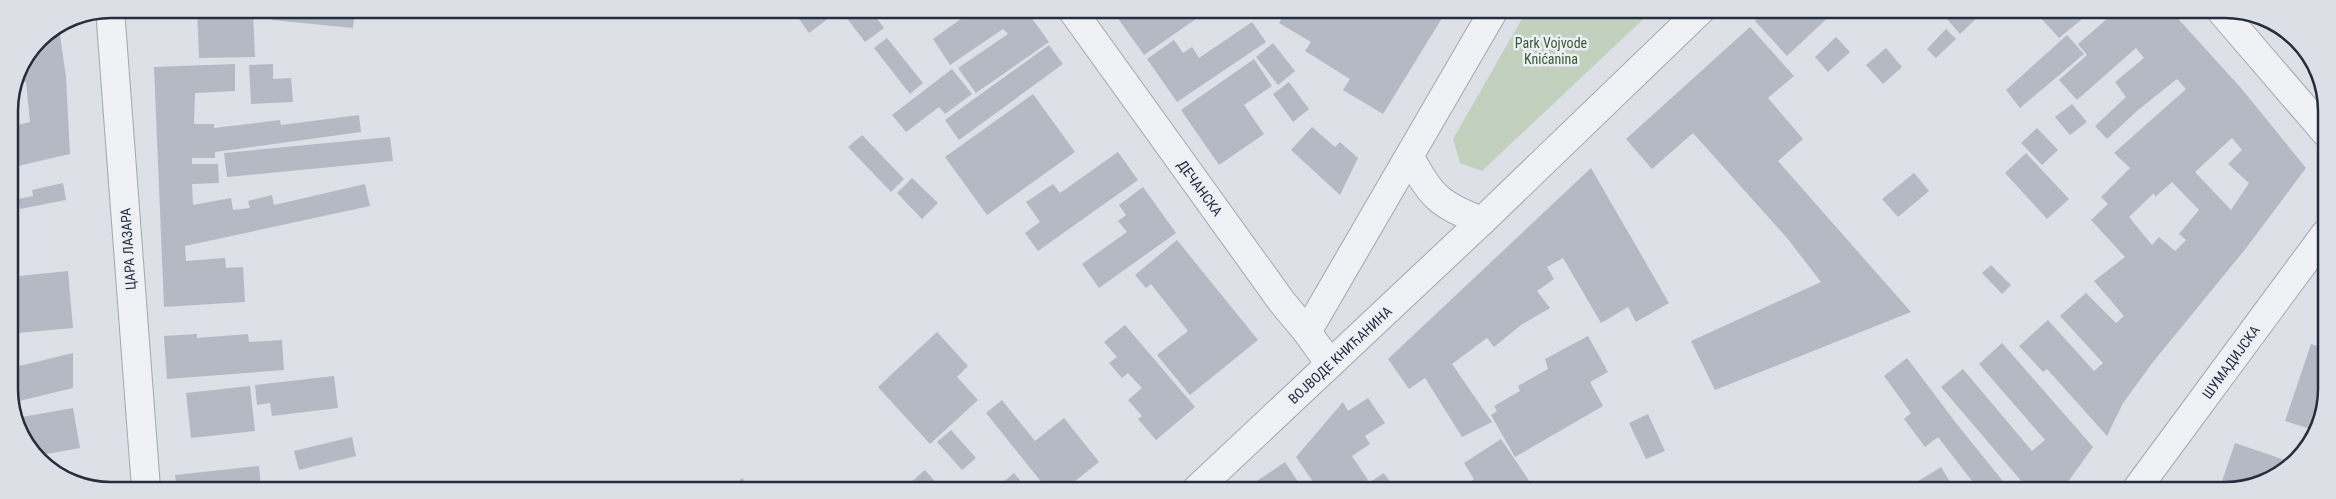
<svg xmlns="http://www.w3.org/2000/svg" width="2336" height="499" font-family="'Roboto Condensed',sans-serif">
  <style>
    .green { fill: #c1d1bd }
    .building { fill: #b4b9c4; fill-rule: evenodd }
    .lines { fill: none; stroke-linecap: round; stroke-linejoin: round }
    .minor-casing { stroke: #a2a7b1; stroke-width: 30 }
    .tertiary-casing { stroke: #a2a7b1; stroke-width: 30 }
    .minor { stroke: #eff1f5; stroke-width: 28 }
    .tertiary { stroke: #eff1f5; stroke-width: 28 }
    .labels { text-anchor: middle; stroke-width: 5; stroke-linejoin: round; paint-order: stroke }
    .park-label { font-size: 14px; fill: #385a33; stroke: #eceff5 }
    .street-label { font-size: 14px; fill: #262d3e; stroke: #eceff5 }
    .rim { fill: none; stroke: #262d3e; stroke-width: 2.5 }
  </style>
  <rect width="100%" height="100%" fill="#dde0e7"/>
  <polygon class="green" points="1527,10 1653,10 1482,171 1460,163 1453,139"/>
  <g class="building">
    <polygon points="197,9 253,9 255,57 199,58"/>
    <polygon points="273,9 355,9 353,28 272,20"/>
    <polygon points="792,9 841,9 809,33"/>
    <polygon points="849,9 870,9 884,28 865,42 843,13"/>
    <polygon points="961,10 1026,10 1049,42 976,93 958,68 1008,34 1003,29 950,65 933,39 965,16"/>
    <polygon points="1112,10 1209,10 1144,55"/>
    <polygon points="1287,10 1447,10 1383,114 1343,90 1350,79 1305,51 1311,42 1279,23"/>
    <polygon points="1766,10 1836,10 1787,56 1755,21"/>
    <polygon points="1939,10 1982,10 1983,12 1960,34"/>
    <polygon points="2043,10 2092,11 2059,38 2038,15"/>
    <path d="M2116,11H2171L2241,88L2306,168L2247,247L2153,362L2123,403L2107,436L2047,369L2043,372L2019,346L2048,320L2094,371L2103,363L2060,316L2086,293L2116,323L2124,316L2094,281L2125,257L2091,220L2108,204L2101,197L2130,168L2114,153L2186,89L2177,79L2138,110L2107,139L2095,126L2126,97L2115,82L2144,58L2136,48L2077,100L2059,80L2087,55L2078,44ZM2232,138L2242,150L2228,164L2249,183L2231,210L2195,172ZM2172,182L2199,210L2179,234L2186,240L2175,251L2159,237L2152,245L2129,217L2154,193L2155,197Z"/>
    <polygon points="72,16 75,16 76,22 61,24"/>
    <polygon points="1252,22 1266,42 1177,102 1147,59 1174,40 1183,53 1192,47 1199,58"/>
    <polygon points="1750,27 1794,76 1768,98 1803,139 1778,161 1911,312 1715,390 1691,341 1821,282 1787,238 1693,133 1652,169 1626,139"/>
    <polygon points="1946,29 1956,39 1936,58 1927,49"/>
    <polygon points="60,35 66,77 70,154 9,168 9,127 30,122 26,82 14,84 17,71 39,38"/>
    <polygon points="2067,35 2084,54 2020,108 2006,90"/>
    <polygon points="1836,37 1850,52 1828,72 1815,57"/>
    <polygon points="887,38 923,83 910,94 874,48"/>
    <polygon points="1273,43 1295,71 1278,85 1256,57"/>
    <polygon points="1049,45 1063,64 959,140 945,120"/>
    <polygon points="1886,48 1902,67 1883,84 1866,65"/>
    <polygon points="1254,59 1272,86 1244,105 1264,134 1219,165 1181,110"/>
    <polygon points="235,64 235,91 195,93 194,124 214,124 214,128 280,120 281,125 359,115 361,132 215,152 215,158 192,158 192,164 218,164 219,183 192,184 193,205 231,198 233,210 250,208 248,201 272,195 274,205 365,184 370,206 185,246 186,261 225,258 226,268 243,267 245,302 164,307 154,67"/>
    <polygon points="273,64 273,79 291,78 293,102 251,104 249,65"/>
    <polygon points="952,69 972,94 945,114 939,107 906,132 892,115"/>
    <polygon points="1289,82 1309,109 1293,122 1273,94"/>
    <polygon points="1033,94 1075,152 987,215 945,157"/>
    <polygon points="2072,104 2087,122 2070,135 2055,117"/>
    <polygon points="1312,127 1335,147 1340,142 1358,158 1340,195 1291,150"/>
    <polygon points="2037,128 2058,150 2042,165 2021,143"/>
    <polygon points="862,135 904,179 891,192 848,147"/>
    <polygon points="390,137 393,161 227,177 224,153"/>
    <polygon points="1118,152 1138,180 1038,251 1025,233 1040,222 1026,202 1053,184 1060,193"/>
    <polygon points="2026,153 2069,199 2047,219 2005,173"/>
    <polygon points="1591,168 1669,303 1636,322 1628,307 1601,323 1563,258 1547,267 1554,279 1537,291 1550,308 1521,325 1494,347 1487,338 1452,364 1492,422 1462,437 1425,378 1409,389 1388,359"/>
    <polygon points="1914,173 1929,191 1898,217 1882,199"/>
    <polygon points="912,178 938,203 922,219 897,193"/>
    <polygon points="63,183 66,200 20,209 18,199 33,196 32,190"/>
    <polygon points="1143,187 1176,233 1099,288 1082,264 1127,232 1118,221 1126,215 1119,205"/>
    <polygon points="1177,240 1258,340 1190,395 1157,355 1188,331 1151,284 1146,288 1135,275"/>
    <polygon points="1991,265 2011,285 2002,294 1982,273"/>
    <polygon points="68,271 73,328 18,333 17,321 10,322 10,277"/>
    <polygon points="1125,325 1195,407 1156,440 1138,419 1142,416 1128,400 1142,388 1128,373 1122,378 1109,363 1117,357 1104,342"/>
    <polygon points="937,332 968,366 957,377 978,400 930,444 878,387"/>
    <polygon points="197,334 197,338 248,334 249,342 282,340 284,370 167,379 164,336"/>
    <polygon points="1588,336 1608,372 1590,382 1603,406 1515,457 1491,415 1497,411 1494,406 1520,391 1518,386 1548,369 1545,359"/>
    <polygon points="2002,343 2093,447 2062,490 2029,490 1941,387 1963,369 2032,451 2045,440 1979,364"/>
    <polygon points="2311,344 2325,349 2325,408 2313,430 2285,421"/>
    <polygon points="73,353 73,388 11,403 11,368"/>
    <polygon points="1907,358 1956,423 2010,490 1979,490 1938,437 1925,447 1904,419 1911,413 1884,376"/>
    <polygon points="334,376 338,408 272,416 270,403 257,405 255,385"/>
    <polygon points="250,386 255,431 191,438 186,393"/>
    <polygon points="1368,398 1385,423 1365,436 1370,444 1352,456 1368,480 1354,489 1318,489 1296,457 1343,402 1348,411"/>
    <polygon points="1002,400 1035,441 1064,418 1099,462 1065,489 1047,489 986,413"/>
    <polygon points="73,408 80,448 36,456 16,418"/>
    <polygon points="1648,414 1665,451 1646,459 1629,423"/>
    <polygon points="951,430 976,458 962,470 937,442"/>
    <polygon points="352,437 356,456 299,470 294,451"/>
    <polygon points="1501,439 1534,488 1532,489 1470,489 1467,484 1474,479 1464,463"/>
    <polygon points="2235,443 2294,463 2232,490 2219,490"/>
    <polygon points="1285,462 1303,489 1258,489 1254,483"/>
    <polygon points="259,466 261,488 177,488 175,475"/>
    <polygon points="1941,467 1955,490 1922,490 1917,482"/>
    <polygon points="925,470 938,485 934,489 903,489"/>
    <polygon points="1014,473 1027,489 995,489"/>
    <polygon points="1384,473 1395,489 1370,489 1367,484"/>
    <polygon points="81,476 82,484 70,477"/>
    <polygon points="742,478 752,489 731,489"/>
    <polygon points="314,484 315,489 298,489 298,488"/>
  </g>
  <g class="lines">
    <g class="minor-casing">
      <g id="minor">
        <polyline points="110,9 146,488"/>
        <polyline points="1072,10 1282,302 1307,332 1330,364"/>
        <polyline points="2221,11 2325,132"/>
        <path d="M1410,157C1430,196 1441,206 1482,221"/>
        <polyline points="1307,332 1494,10"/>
        <polyline points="2136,490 2325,234"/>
      </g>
    </g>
    <g class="tertiary-casing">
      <polyline id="tertiary" points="1197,489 1482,221 1701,10"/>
    </g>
    <use href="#minor" class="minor"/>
    <use href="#tertiary" class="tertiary"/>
  </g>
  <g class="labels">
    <g class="park-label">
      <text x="1551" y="48">Park Vojvode<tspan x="1551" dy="16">Knićanina</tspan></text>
    </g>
    <g class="street-label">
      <text transform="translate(1200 188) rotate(54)" y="5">ДЕЧАНСКА</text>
      <text transform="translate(128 249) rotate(-94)" y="5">ЦАРА ЛАЗАРА</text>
      <text transform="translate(1340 355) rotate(-43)" y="5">ВОЈВОДЕ КНИЋАНИНА</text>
      <text transform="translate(2231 362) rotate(-54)" y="5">ШУМАДИЈСКА</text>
    </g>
  </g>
  <path d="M0 0H2336V499H0ZM111 18H2225A93 93 0 0 1 2318 111V389A93 93 0 0 1 2225 482H111A93 93 0 0 1 18 389V111A93 93 0 0 1 111 18Z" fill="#dcdfe6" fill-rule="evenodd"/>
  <path class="rim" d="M111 18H2225A93 93 0 0 1 2318 111V389A93 93 0 0 1 2225 482H111A93 93 0 0 1 18 389V111A93 93 0 0 1 111 18Z"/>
</svg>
